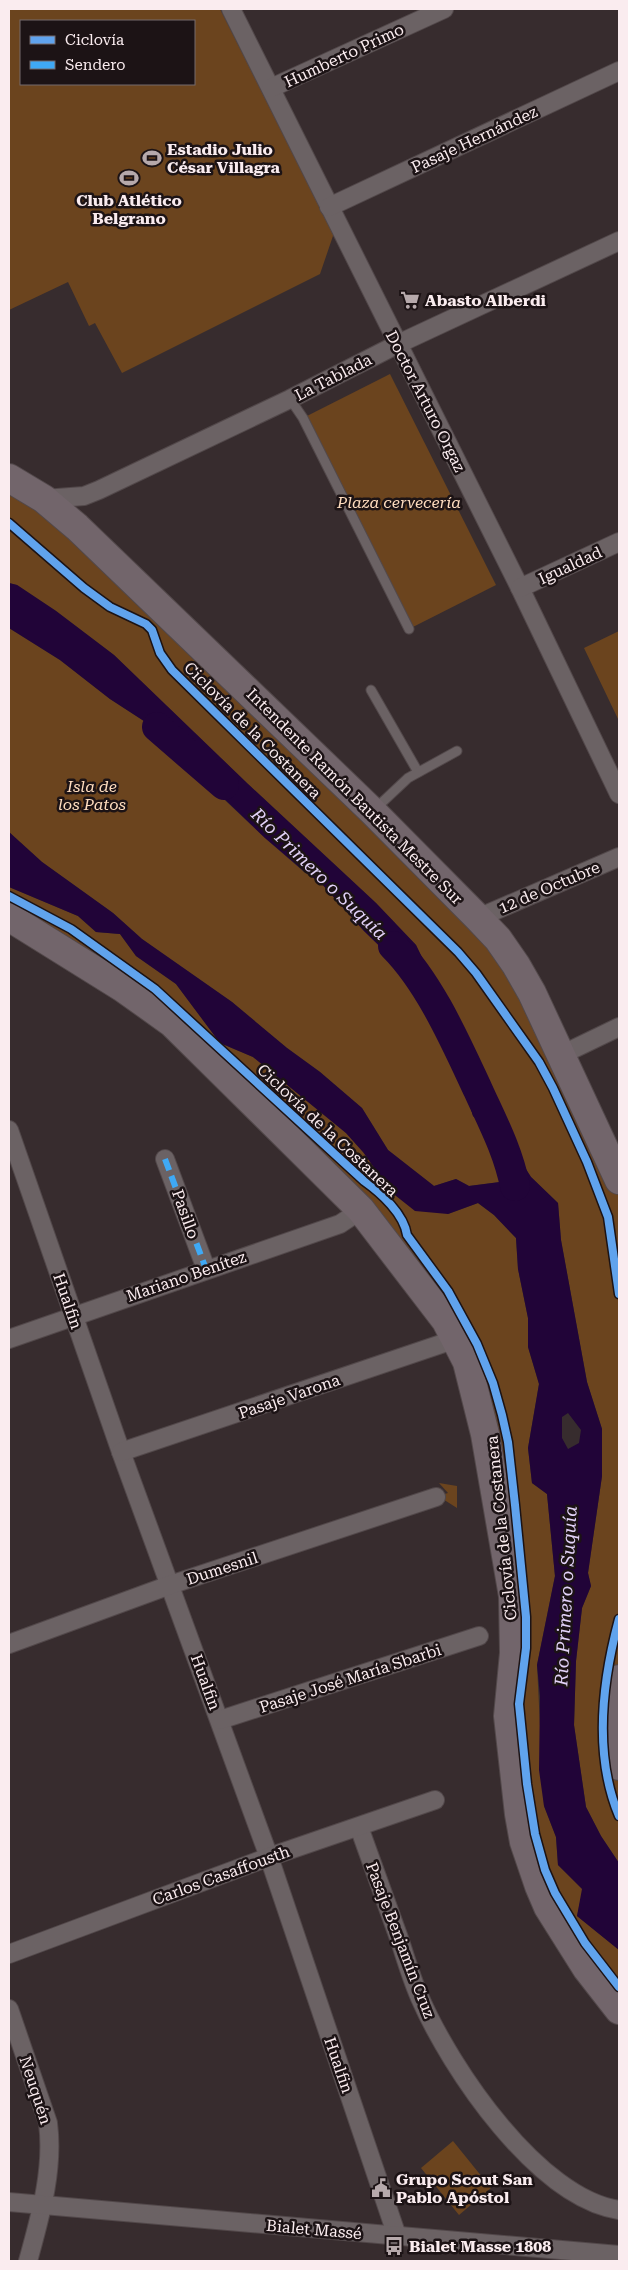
<svg xmlns="http://www.w3.org/2000/svg" width="628" height="2270" font-family="'Roboto Serif',serif">
  <style>
    .green { fill: #6b441e; fill-rule: evenodd }
    .water { fill: #210438; fill-rule: evenodd }
    .lines { fill: none; stroke-linecap: round; stroke-linejoin: round }
    .river { stroke: #210438; stroke-width: 30 }
    .service-casing { stroke: #52484a; stroke-width: 11 }
    .minor-casing { stroke: #52484a; stroke-width: 20 }
    .primary-casing { stroke: #52484a; stroke-width: 30 }
    .service { stroke: #6b6264; stroke-width: 9 }
    .minor { stroke: #6b6264; stroke-width: 18 }
    .primary { stroke: #72656b; stroke-width: 28 }
    .quiet { stroke: #3fa9f5; stroke-width: 6; stroke-dasharray: 12 6; stroke-linecap: butt }
    .cycleway-casing { stroke: #1c1315; stroke-width: 11 }
    .cycleway { stroke: #60a3ed; stroke-width: 8 }
    .labels { text-anchor: middle; stroke-width: 5; stroke-linejoin: round; paint-order: stroke }
    .street-label { font-size: 16px; fill: #faecef; stroke: #1c1315 }
    .poi-label { font-size: 16px; font-weight: bold; fill: #faecef; stroke: #1c1315; text-anchor: start }
    .park-label { font-size: 16px; font-style: italic; fill: #fedcbe; stroke: #1c1315 }
    .water-label { font-size: 18px; font-style: italic; fill: #e2d2f8; stroke: #1c1315 }
  </style>
  <rect width="100%" height="100%" fill="#372c2e"/>
  <g class="green">
    <path d="M9,9H220L334,233L320,274L122,373L95,323L89,326L68,282L9,310ZM21,21H194V84H21Z"/>
    <polygon points="390,374 496,585 409,629 303,418"/>
    <polygon points="9,478 478,918 619,1180 619,1863 601,1836 586,1807 574,1725 576,1661 582,1608 591,1586 588,1573 602,1476 602,1429 587,1382 561,1240 558,1203 531,1177 522,1163 507,1121 486,1086 470,1042 430,974 416,945 376,903 248,784 114,655 56,611 17,585 9,583"/>
    <polygon points="9,628 60,660 110,699 147,723 157,736 167,754 194,754 192,769 265,838 304,872 321,883 364,931 398,964 417,976 435,997 448,1021 473,1116 504,1141 505,1161 500,1182 469,1186 456,1179 434,1186 388,1150 362,1108 320,1072 287,1048 232,1002 142,939 113,913 42,862 9,832"/>
    <polygon points="619,631 619,630 619,721 584,648"/>
    <polygon points="9,887 78,916 96,932 120,934 136,956 176,984 220,1043 253,1057 346,1133 363,1152 448,1214 478,1203 494,1215 516,1238 518,1269 528,1318 528,1347 539,1384 528,1448 532,1483 547,1494 555,1576 537,1665 544,1806 556,1837 558,1865 583,1889 577,1916 619,1950 619,2010 530,1861 515,1631 446,1321 172,1023 9,917"/>
    <polygon points="439,1483 457,1486 457,1508 438,1496 448,1493"/>
    <polygon points="453,2141 491,2188 459,2215 421,2168"/>
  </g>
  <path class="water" d="M9,583L17,585L56,611L114,655L248,784L376,903L416,945L430,974L470,1042L486,1086L507,1121L522,1163L531,1177L558,1203L561,1240L587,1382L602,1429V1476L588,1573L591,1586L582,1608L576,1661L574,1725L586,1807L601,1836L619,1863V1950L577,1916L582,1889L558,1865L556,1837L544,1806L539,1770L540,1696L537,1665L555,1576L547,1494L532,1483L528,1448L539,1384L528,1347V1318L518,1269L516,1238L494,1215L478,1203L448,1214L415,1211L391,1192L363,1152L346,1133L253,1057L220,1043L176,984L136,956L120,934L96,932L78,916L9,887V832L42,862L113,913L142,939L232,1002L287,1048L320,1072L362,1108L388,1150L434,1186L456,1179L469,1186L500,1182L505,1161L504,1142L473,1116L448,1021L435,997L417,976L398,964L364,931L321,883L305,872L265,838L192,768L194,754H167L157,736L147,723L110,699L60,660L9,628ZM568,1413L581,1430L579,1443L568,1449L562,1438V1417Z"/>
  <g class="lines">
    <g class="river">
      <polyline points="157,727 224,785"/>
      <path d="M393,946C430,983 456,1043 478,1090C493,1123 508,1151 515,1186"/>
    </g>
    <g class="service-casing">
      <g id="service">
        <polyline points="290,399 303,418 409,629"/>
        <polyline points="371,690 418,772"/>
        <polyline points="375,809 408,778 457,751"/>
      </g>
    </g>
    <g class="minor-casing">
      <g id="minor">
        <polyline points="231,9 520,588 619,794"/>
        <polyline points="271,88 444,9"/>
        <polyline points="329,207 619,71"/>
        <polyline points="44,499 84,496 99,490 290,399 398,344 619,241"/>
        <polyline points="520,588 619,542"/>
        <polyline points="478,918 619,857"/>
        <polyline points="561,1055 619,1027"/>
        <polyline points="9,1130 121,1452 269,1857 397,2236"/>
        <polyline points="165,1159 206,1269"/>
        <polyline points="9,1339 340,1224 361,1210"/>
        <polyline points="121,1452 456,1339"/>
        <polyline points="9,1644 170,1585 436,1497"/>
        <polyline points="220,1720 479,1636"/>
        <path d="M359,1827C373,1865 386,1903 400,1941C406,1960 412,1980 420,1998C451,2069 538,2198 619,2210"/>
        <polyline points="9,1954 269,1857 435,1800"/>
        <path d="M9,2009L48,2123C54,2170 40,2217 28,2261"/>
        <polyline points="9,2202 619,2255"/>
      </g>
    </g>
    <g class="primary-casing">
      <g id="primary">
        <polyline points="9,478 44,499 77,527 372,811 478,918 498,939 516,965 532,993 619,1180"/>
        <polyline points="9,917 123,988 172,1023 361,1210 446,1321 467,1362 485,1434 513,1596 514,1653 508,1716 519,1814 524,1842 539,1886 548,1907 587,1969 619,2010"/>
        <path d="M619,1679C615,1708 612,1737 619,1766"/>
      </g>
    </g>
    <use href="#service" class="service"/>
    <use href="#minor" class="minor"/>
    <use href="#primary" class="primary"/>
    <polyline class="quiet" points="165,1159 206,1269"/>
    <g class="cycleway-casing">
      <g id="cycleway">
        <polyline points="9,523 84,588 110,607 146,624 152,630 160,653 172,670 458,952 476,973 539,1062 553,1088 587,1162 608,1217 619,1294"/>
        <path d="M9,896L71,929L155,989L364,1181C381,1193 404,1214 407,1235L448,1291L477,1344L493,1383L502,1415L508,1442L515,1505L526,1617V1648L519,1704L527,1784L535,1834L545,1870L555,1893L585,1943L619,1987"/>
        <path d="M619,1619C602,1682 593,1754 619,1816"/>
      </g>
    </g>
    <use href="#cycleway" class="cycleway"/>
  </g>
  <defs>
    <g id="stadium-bare" transform="scale(1.5)"><path d="M0-5a6.5 5 0 1 0 0 10a6.5 5 0 1 0 0-10ZM-3.5-1.8h7v3.6h-7Z" fill="#b6a9ab" stroke="#1c1315" stroke-width="2.5" paint-order="stroke"/></g>
    <g id="supermarket-bare" transform="scale(1.5)"><path d="M-6-5.5h2.5l.6 2H6L4.5 2H-2.5L-4.4-4H-6ZM-1.5 3.2a1.3 1.3 0 1 0 .1 0ZM3 3.2a1.3 1.3 0 1 0 .1 0Z" fill="#b6a9ab" stroke="#1c1315" stroke-width="2.5" paint-order="stroke"/></g>
    <g id="civic-bare" transform="scale(1.5)"><path d="M-.6-6.5H3V-4.5H.6V-3L4-1V1h2V6H-6V1h2V-1L-.6-3ZM-1.2 2.5V6h2.4V2.5Z" fill="#b6a9ab" stroke="#1c1315" stroke-width="2.5" paint-order="stroke"/></g>
    <g id="bus-bare" transform="scale(1.5)"><path d="M-5-6H5V4H4V6H2V4H-2V6H-4V4H-5ZM-3.5-4V0h7V-4ZM-3.5 1.2v1.5H-2V1.2ZM2 1.2v1.5H3.5V1.2Z" fill="#b6a9ab" stroke="#1c1315" stroke-width="2.5" paint-order="stroke"/></g>
  </defs>
  <g fill-rule="evenodd">
    <use href="#stadium-bare" x="152" y="158"/>
    <use href="#stadium-bare" x="129" y="178"/>
    <use href="#supermarket-bare" x="410" y="300"/>
    <use href="#civic-bare" x="381" y="2188"/>
    <use href="#bus-bare" x="394" y="2246"/>
  </g>
  <g class="labels">
    <g class="street-label">
      <text transform="translate(344 55) rotate(-25)" y="6">Humberto Primo</text>
      <text transform="translate(474 139) rotate(-25)" y="6">Pasaje Hernández</text>
      <text transform="translate(333 377) rotate(-27)" y="6">La Tablada</text>
      <text transform="translate(426 401) rotate(63)" y="6">Doctor Arturo Orgaz</text>
      <text transform="translate(570 565) rotate(-25)" y="6">Igualdad</text>
      <text transform="translate(253 730) rotate(45)" y="6">Ciclovía de la Costanera</text>
      <text transform="translate(355 796) rotate(45)" y="6">Intendente Ramón Bautista Mestre Sur</text>
      <text transform="translate(549 887) rotate(-23)" y="6">12 de Octubre</text>
      <text transform="translate(328 1130) rotate(43)" y="6">Ciclovía de la Costanera</text>
      <text transform="translate(186 1214) rotate(70)" y="6">Pasillo</text>
      <text transform="translate(186 1276) rotate(-19)" y="6">Mariano Benítez</text>
      <text transform="translate(68 1301) rotate(71)" y="6">Hualfin</text>
      <text transform="translate(289 1396) rotate(-19)" y="6">Pasaje Varona</text>
      <text transform="translate(501 1528) rotate(-96)" y="6">Ciclovía de la Costanera</text>
      <text transform="translate(222 1568) rotate(-18)" y="6">Dumesnil</text>
      <text transform="translate(350 1678) rotate(-18)" y="6">Pasaje José María Sbarbi</text>
      <text transform="translate(206 1682) rotate(70)" y="6">Hualfin</text>
      <text transform="translate(221 1875) rotate(-20)" y="6">Carlos Casaffousth</text>
      <text transform="translate(401 1940) rotate(69)" y="6">Pasaje Benjamín Cruz</text>
      <text transform="translate(339 2065) rotate(71)" y="6">Hualfin</text>
      <text transform="translate(36 2090) rotate(72)" y="6">Neuquén</text>
      <text transform="translate(314 2229) rotate(5)" y="6">Bialet Massé</text>
    </g>
    <g class="poi-label">
      <text x="167" y="155">Estadio Julio<tspan x="167" dy="18">César Villagra</tspan></text>
      <text x="129" y="206" text-anchor="middle">Club Atlético<tspan x="129" dy="18">Belgrano</tspan></text>
      <text x="425" y="306">Abasto Alberdi</text>
      <text x="396" y="2185">Grupo Scout San<tspan x="396" dy="18">Pablo Apóstol</tspan></text>
      <text x="409" y="2252">Bialet Masse 1808</text>
    </g>
    <g class="park-label">
      <text x="399" y="508">Plaza cervecería</text>
      <text x="92" y="792">Isla de<tspan x="92" dy="18">los Patos</tspan></text>
    </g>
    <g class="water-label">
      <text transform="translate(319 874) rotate(44)" y="6">Río Primero o Suquía</text>
      <text transform="translate(566 1596) rotate(-87)" y="6">Río Primero o Suquía</text>
    </g>
  </g>
  <rect width="628" height="2270" fill="none" stroke="#faecef" stroke-width="20"/>
  <rect x="20" y="20" width="175" height="65" fill="#1c1315" stroke="#756a6c"/>
  <rect x="30" y="36" width="25" height="8" fill="#60a3ed" stroke="#756a6c"/>
  <text x="65" y="45" font-size="15" fill="#faecef">Ciclovía</text>
  <rect x="30" y="61" width="25" height="8" fill="#3fa9f5" stroke="#756a6c"/>
  <text x="65" y="70" font-size="15" fill="#faecef">Sendero</text>
</svg>
